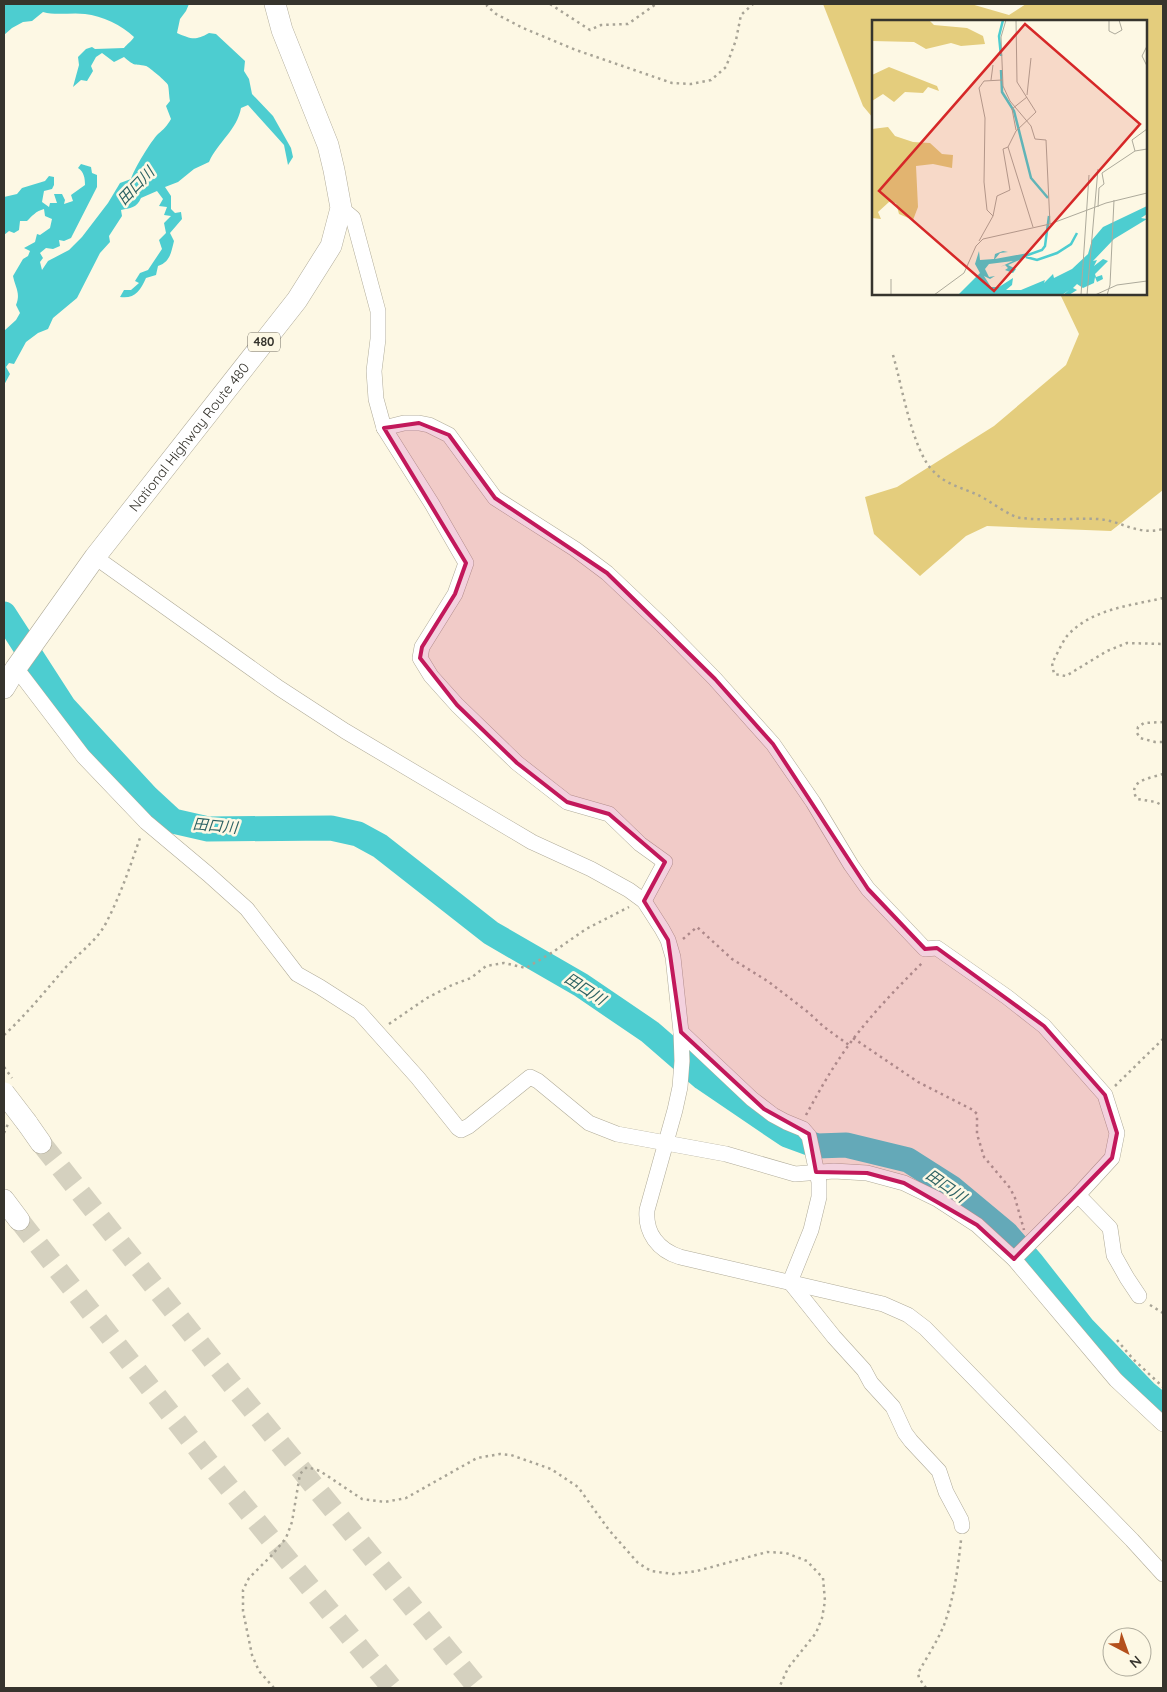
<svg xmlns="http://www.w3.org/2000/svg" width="1167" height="1692" font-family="Quicksand,'Noto Sans JP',sans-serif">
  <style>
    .green { fill: #e4cd7d }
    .water { fill: #4dcdd0 }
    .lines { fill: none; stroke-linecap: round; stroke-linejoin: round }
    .river { stroke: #4dcdd0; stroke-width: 25 }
    .highway-tunnel { stroke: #d5d1bf; stroke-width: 21; stroke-dasharray: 21 11; stroke-linecap: butt }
    .minor-casing { stroke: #b0ab99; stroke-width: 16 }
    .highway-casing { stroke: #b0ab99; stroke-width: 22 }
    .path { stroke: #a8a496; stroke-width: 2.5; stroke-dasharray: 2.5 4; stroke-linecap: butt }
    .minor { stroke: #fff; stroke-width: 15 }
    .highway { stroke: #fff; stroke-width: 21 }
    .highway-bridge-casing { stroke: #b0ab99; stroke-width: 22; stroke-linecap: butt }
    .highway-bridge { stroke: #fff; stroke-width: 21 }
    .marked { fill: #c2185b; fill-opacity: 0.2; stroke: #c2185b; stroke-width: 4; stroke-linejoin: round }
    .labels { text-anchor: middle; stroke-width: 5; stroke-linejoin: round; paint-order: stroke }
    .shield { fill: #fdf8e4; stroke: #726f64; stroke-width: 1 }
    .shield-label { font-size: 12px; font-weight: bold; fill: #36342d }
    .street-label { font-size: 14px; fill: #36342d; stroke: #fdf8e4 }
    .water-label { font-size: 15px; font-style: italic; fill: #2d6263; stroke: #fdf8e4 }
    .inset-river { fill: none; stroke: #4dcdd0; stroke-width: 2.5 }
    .inset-road { fill: none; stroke: #adaa9b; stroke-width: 1 }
    .view { fill: #d62828; fill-opacity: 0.15; stroke: #d62828; stroke-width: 2.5 }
    .inset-edge { fill: none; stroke: #36342d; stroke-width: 2.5 }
  </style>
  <rect width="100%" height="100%" fill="#fdf8e4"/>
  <polygon class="green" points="823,4 971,4 1009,15 1026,4 1163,4 1163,490 1111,531 987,526 966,536 920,576 874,534 865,497 897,487 994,426 1066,365 1079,334 1060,294 1146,294 1146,21 873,21 873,118 863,106"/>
  <path class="water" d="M4,4H189L186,11L180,19L177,33C191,39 195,41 209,33L216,34L245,61L244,71L249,79L252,94L273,116L291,148L293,157L288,165L284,145L248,105L241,108C237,130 218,142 209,162L194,169L178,182L165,187L171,196V209L175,213L181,212L182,219L170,233L174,241C171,253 170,262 158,266L156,275L146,278C140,291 135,299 120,297L124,290H131L139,283L135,281L140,273L148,270L162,249L159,240L166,233L164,223L171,216L164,215L167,207L159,206L163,199L157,191L141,198C137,208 130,208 121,210L122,216L109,236L110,242L100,253L77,298L53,318L48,329L38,333L26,342L14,364L9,363L6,367L10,374L4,385V331L16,320L20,313L16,305C21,293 15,287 13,276L23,259L28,256L30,251L24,248L35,242L37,234L40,235L50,228L52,219L45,216L44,209C36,211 32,216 27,221H20L19,230L14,233L9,231L4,235V197L17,194L22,188L45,181L49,176L54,177V185L52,189L44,191L42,202L49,207L50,203H57L54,194H62L65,200L64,204L73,201L71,195L85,185C85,178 84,172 78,168L81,164L91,167L92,173L97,175V187L71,238L64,241L59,240L60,246L53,249L46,248L40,253L43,258L40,262L42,270L48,261L69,250L82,237L108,203L120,183L131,179C134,169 151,141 158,134C164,129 167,126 171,119L166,106L170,101C169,96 169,89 168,85C167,82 149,67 146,66C133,63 137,68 124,57L114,62L102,53L96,57L91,66L93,71L87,81L81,80L73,87L79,65L78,57L86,49L92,47L95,49L124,48C127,44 132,41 134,37C122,25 102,16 85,14C71,12 57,16 43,12L32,21L23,22L12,28L4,35Z"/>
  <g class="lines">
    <polyline class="river" points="4,614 64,707 147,797 173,821 208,829 331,828 358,834 380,846 491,933 581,985 650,1032 703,1078 787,1135 817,1146 846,1145 908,1160 952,1188 1006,1233 1032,1263 1083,1328 1145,1392 1163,1407"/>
    <g class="highway-tunnel">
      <polyline points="41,1143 230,1382 478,1688"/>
      <polyline points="19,1220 209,1463 392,1688"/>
    </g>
    <g class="minor-casing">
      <g id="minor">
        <polyline points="341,208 353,218 378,311 378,339 374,371 376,399 384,428 432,504 466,563 455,594 422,647 420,658 431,676 457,705 517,763 567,802 609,814 640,844 665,862 644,901"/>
        <polyline points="384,428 404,423 419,423 429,425 449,435 495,498 575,549 607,573 662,625 715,679 773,744 813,802 851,865 868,889 925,949 937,948 1007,997 1044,1026 1105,1095 1117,1133 1112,1158 1078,1195 1014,1259"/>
        <path d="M95,557L279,688L345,731L532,842L591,869L629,890L644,901L662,929L668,940L673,957L681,1032L682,1061L680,1087L675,1110L647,1210C645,1233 658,1250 680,1257L883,1304L908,1315L925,1328L1132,1540L1163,1574"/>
        <polyline points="16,668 83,756 146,822 208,874 247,909 297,974 320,987 359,1012 418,1078 458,1128 461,1130 469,1126 530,1077 538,1081 589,1123 617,1134 726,1154 795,1174 834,1171 867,1173 904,1183 937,1199 977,1225 1014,1259 1116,1380 1163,1424"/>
        <polyline points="681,1032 752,1099 773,1115 786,1122 803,1129 809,1136 819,1182 819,1197 811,1230 790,1282"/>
        <polyline points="1078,1195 1110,1228 1114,1255 1127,1278 1139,1296"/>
        <polyline points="790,1282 834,1337 864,1370 871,1383 893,1407 905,1433 911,1441 939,1471 946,1492 961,1520 962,1526"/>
      </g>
    </g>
    <g class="highway-casing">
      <g id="highway">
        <path id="s1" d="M4,688L16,668L95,557L297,300L331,246L341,208L334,170L328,145L282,30L275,4"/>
        <polyline points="27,1123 41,1143"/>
        <polyline points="4,1200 19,1220"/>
      </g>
    </g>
    <g class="path">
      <polyline points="487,4 487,6 496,14 523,28 576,50 672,83 691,84 711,80 726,67 736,40 741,15 753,4"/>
      <polyline points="550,4 590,30 601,25 628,24 656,4"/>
      <path d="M893,355C902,385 912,451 934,472C947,485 963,488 978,495C989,500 1010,517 1021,518C1046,521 1072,518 1097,519C1121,520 1136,536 1163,529"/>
      <path d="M1163,598C1129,606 1091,609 1067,636C1061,644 1057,655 1052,663L1054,674L1066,676L1107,651L1127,643L1163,644"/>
      <polyline points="1163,722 1144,723 1138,727 1137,733 1140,738 1155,742 1163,742"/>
      <path d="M1163,774C1150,778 1126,781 1137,799L1156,802L1163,806"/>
      <polyline points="683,939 697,927 732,959 769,982 809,1013 824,1027 849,1045"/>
      <polyline points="389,1024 427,998 452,985 471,978 486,966 504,963 526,968 553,952 586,929 629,907"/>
      <path d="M4,1035C27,1014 46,990 66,967C80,952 98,940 107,921C121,894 131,864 141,835"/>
      <polyline points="853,1038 918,1082 973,1110 977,1114 977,1134 984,1157 1010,1188 1015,1198 1024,1230"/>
      <polyline points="4,1067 12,1078"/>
      <polyline points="1115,1086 1163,1039"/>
      <path d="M806,1115C817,1095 828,1075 841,1056C864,1022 893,992 922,963"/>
      <polyline points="4,1133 8,1124"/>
      <polyline points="1150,1305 1163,1313"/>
      <polyline points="1117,1340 1133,1359 1163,1387"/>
      <polyline points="274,1688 259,1671 252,1655 243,1611 243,1590 249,1578 272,1555 286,1538 292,1522 300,1474 307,1467 320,1471 362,1499 385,1502 406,1498 477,1458 500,1454 511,1455 551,1469 578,1487 609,1530 638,1563 651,1571 673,1574 697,1571 767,1552 786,1553 807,1561 823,1578 825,1601 822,1618 816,1633 788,1668 779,1688"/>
      <path d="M926,1688L919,1678L918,1673C927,1657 937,1642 944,1625C954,1598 958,1568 961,1540"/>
    </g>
    <use href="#minor" class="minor"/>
    <use href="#highway" class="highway"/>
    <g class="highway-bridge-casing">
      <polyline id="highway-bridge" points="4,1093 27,1123"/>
    </g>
    <use href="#highway-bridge" class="highway-bridge"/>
  </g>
  <path class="marked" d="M419,423L449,435L495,498L607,573L715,679L773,744L868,889L925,949L937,948L1044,1026L1105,1095L1117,1133L1112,1158L1014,1259L977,1225L904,1183L867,1173L816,1172L809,1134L764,1109L681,1032L668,940L644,901L665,862L609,814L567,802L517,763L457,705L420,658L422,647L455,594L466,563L384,428Z"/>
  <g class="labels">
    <rect class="shield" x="248" y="332.5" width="32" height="19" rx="4"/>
    <g class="shield-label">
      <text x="264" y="346">480</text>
    </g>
    <g class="street-label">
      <text dy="5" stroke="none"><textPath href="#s1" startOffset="312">National Highway Route 480</textPath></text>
    </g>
    <g class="water-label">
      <text transform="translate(136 186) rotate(-46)" y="5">田口川</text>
      <text transform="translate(215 826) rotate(5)" y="5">田口川</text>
      <text transform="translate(585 989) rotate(33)" y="5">田口川</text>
      <text transform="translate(946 1186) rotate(35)" y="5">田口川</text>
    </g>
  </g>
  <g transform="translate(872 20)">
    <rect width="275" height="275" fill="#fdf8e4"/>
    <path d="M0,0H57L62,5L95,8L111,16L113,24L89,26L79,23L54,29L42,22L0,21ZM17,47L65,66L67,71L56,67L51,73L33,72L22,82L11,74L0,81V55ZM16,107L23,116L41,122L58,123L70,134L81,135L80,148L61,144L44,146L46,187L41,200L27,194L24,183L17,182L6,192L9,199L0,198V109Z" fill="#e4cd7d"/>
    <path d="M275,186V194L269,198L275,199L242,219L221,241L225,240L222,246L231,239L236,241L223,254L224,257L230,255L231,259L225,262L223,257L222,263L211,268L205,264L201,268L205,270L197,275H191L197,270L190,275H86L108,253L103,244L107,231L108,240L122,239L123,234L131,231L136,232L128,233L123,239L156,233L154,237L136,245L144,249L141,253L133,250L136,248L133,245L128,247L141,241L117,244L113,249L117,257L123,256L118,259L112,256L119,267H127L141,258L140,265L134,270H149L173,260L172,263L181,254L182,258L200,249L216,234L220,220L231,207Z" fill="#4dcdd0"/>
    <path class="inset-river" d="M129,36L127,16L131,0M129,50L130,72L142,91L159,158L176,178M153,236L170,230L173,226L177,196M154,237L165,240L185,233L199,224L205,213"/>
    <path class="inset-road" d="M134,0L129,17L131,66L138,81L159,106L163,119L174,120L178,204M144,0L145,62L164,92L144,111L136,127L161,207M237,0V11L243,14L250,10L247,0M275,26L270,36L275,46M119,60L121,45M155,75L159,38M144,110L140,89L155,77M263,131L260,120L275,109M226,187L227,168L232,164L230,153L263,131L275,129M121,196L115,190L112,162L113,98L107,68L112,61L130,60M107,221L121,196L125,176L138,170L131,129L136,127M19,275V259M62,275L92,253L104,226L111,219L178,204L234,183L275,173M209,275L217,155M215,275L226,149M223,275L245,265L275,261M235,275L238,265L242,180"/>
    <path class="view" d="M153,4L268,104L122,271L7,171Z"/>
    <rect width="275" height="275" class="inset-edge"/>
  </g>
  <rect width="1167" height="1692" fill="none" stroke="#36342d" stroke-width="10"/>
  <g transform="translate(1127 1652) rotate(139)"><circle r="24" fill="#fdf8e4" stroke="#adaa9b"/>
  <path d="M0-4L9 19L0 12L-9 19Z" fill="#b4501c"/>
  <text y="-8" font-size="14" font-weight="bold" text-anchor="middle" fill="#36342d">N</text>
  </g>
</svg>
